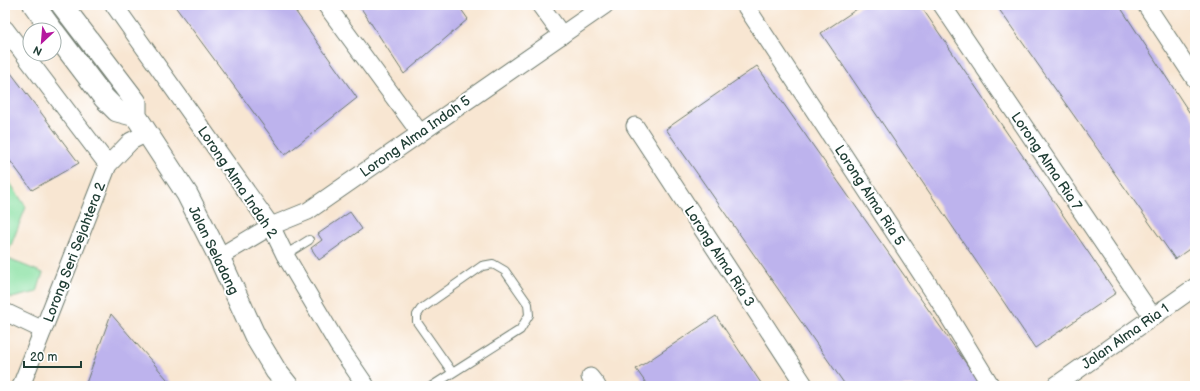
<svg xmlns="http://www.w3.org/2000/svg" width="1200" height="391" font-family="'Balsamiq Sans',sans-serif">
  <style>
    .green { fill: #8be1a4; stroke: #558f6c }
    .building { fill: #bdb3ed }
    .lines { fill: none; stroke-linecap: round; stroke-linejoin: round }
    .service-casing { stroke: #6b786b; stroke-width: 10 }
    .minor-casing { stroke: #6b786b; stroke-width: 19 }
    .tertiary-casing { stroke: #6b786b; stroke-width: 23 }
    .service { stroke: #fff; stroke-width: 8 }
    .minor { stroke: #fff; stroke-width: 17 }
    .tertiary { stroke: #fff; stroke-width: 21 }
    .labels { text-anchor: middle; stroke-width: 4; stroke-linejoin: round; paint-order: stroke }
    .street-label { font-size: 14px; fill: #1f3d34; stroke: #fff }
  </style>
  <rect width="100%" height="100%" fill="#fff"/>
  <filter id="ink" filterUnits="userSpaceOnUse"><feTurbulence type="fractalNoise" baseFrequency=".025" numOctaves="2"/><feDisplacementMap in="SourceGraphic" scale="8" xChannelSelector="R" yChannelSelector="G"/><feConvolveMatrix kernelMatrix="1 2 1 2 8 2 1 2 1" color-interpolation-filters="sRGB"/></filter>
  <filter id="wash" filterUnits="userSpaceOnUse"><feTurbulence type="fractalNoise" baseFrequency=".012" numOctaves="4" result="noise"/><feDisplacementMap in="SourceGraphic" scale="16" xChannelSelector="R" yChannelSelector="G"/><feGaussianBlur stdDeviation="0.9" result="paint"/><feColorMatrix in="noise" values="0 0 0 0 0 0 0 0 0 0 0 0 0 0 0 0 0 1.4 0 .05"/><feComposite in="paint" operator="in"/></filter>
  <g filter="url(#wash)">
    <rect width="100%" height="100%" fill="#f8e6d2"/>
    <polygon class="green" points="5,175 26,207 6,258 43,273 37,292 12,298 5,294"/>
    <g id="blocks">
      <g class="building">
        <polygon points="174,5 291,5 357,98 285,155"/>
        <polygon points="359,5 458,5 468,19 404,74"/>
        <polygon points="863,5 920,5 1116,293 1035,348 821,33"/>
        <polygon points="996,5 1119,5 1195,121 1195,245 1175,259"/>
        <polygon points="1189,5 1195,5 1195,13"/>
        <polygon points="5,65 79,163 32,190 5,154"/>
        <polygon points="757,66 982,386 846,386 666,129"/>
        <polygon points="350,212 362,229 319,260 311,248 322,240 318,234"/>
        <polygon points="111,314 173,386 85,386"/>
        <polygon points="716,316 763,386 648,386 636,369"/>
      </g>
    </g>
  </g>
  <g filter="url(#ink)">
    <use href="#blocks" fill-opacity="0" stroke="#6b786b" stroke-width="1"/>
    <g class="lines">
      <g class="service-casing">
        <g id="service">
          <polyline points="285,255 309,240"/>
          <polyline points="432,386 520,330 529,315 528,304 505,271 493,264 482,266 421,309 417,315 417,322 452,372"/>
        </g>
      </g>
      <g class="minor-casing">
        <g id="minor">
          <polyline points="114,5 271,226 285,255 338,345 366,386"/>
          <polyline points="326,5 420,133"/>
          <polyline points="540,5 562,35"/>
          <polyline points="745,5 938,299 991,386"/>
          <polyline points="942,5 1153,317"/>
          <polyline points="1146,5 1195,79"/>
          <polyline points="5,29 108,165"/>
          <polyline points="635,126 805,386"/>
          <polyline points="219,257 271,226 308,211 605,5"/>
          <polyline points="5,312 43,330"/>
          <polyline points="590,377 597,386"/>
          <polyline points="21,386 108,165 131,141 147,133"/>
          <polyline points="1055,386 1195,287"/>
        </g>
      </g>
      <g class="tertiary-casing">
        <g id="tertiary">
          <polyline points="34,5 52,30"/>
          <polyline points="62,5 136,102 136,116 187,194 219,257 255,336 276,371 288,386"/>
          <polyline points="54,32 104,98 117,111 136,116"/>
        </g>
      </g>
      <use href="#service" class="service"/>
      <use href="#minor" class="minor"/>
      <use href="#tertiary" class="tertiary"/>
    </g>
  </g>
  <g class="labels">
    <g class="street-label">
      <text transform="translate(415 136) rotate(-35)" y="5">Lorong Alma Indah 5</text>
      <text transform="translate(1047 161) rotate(56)" y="5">Lorong Alma Ria 7</text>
      <text transform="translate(238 182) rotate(56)" y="5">Lorong Alma Indah 2</text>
      <text transform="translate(870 195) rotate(57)" y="5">Lorong Alma Ria 5</text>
      <text transform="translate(214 250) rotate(64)" y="5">Jalan Seladang</text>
      <text transform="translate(74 252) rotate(-69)" y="5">Lorong Seri Sejahtera 2</text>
      <text transform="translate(720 256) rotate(57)" y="5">Lorong Alma Ria 3</text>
      <text transform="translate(1125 336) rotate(-35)" y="5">Jalan Alma Ria 1</text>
    </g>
  </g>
  <rect width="1200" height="391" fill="none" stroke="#fff" stroke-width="20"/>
  <g transform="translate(42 42) rotate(206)"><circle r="19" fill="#ffffff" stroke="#a5b1ae"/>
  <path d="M0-3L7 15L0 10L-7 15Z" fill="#b5179e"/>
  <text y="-6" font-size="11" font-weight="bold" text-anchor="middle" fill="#1f3d34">N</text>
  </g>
  <path d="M24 361v6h57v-6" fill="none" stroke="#1f3d34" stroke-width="2"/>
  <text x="30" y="361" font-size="12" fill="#1f3d34" stroke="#ffffff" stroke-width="3" paint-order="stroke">20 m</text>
</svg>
